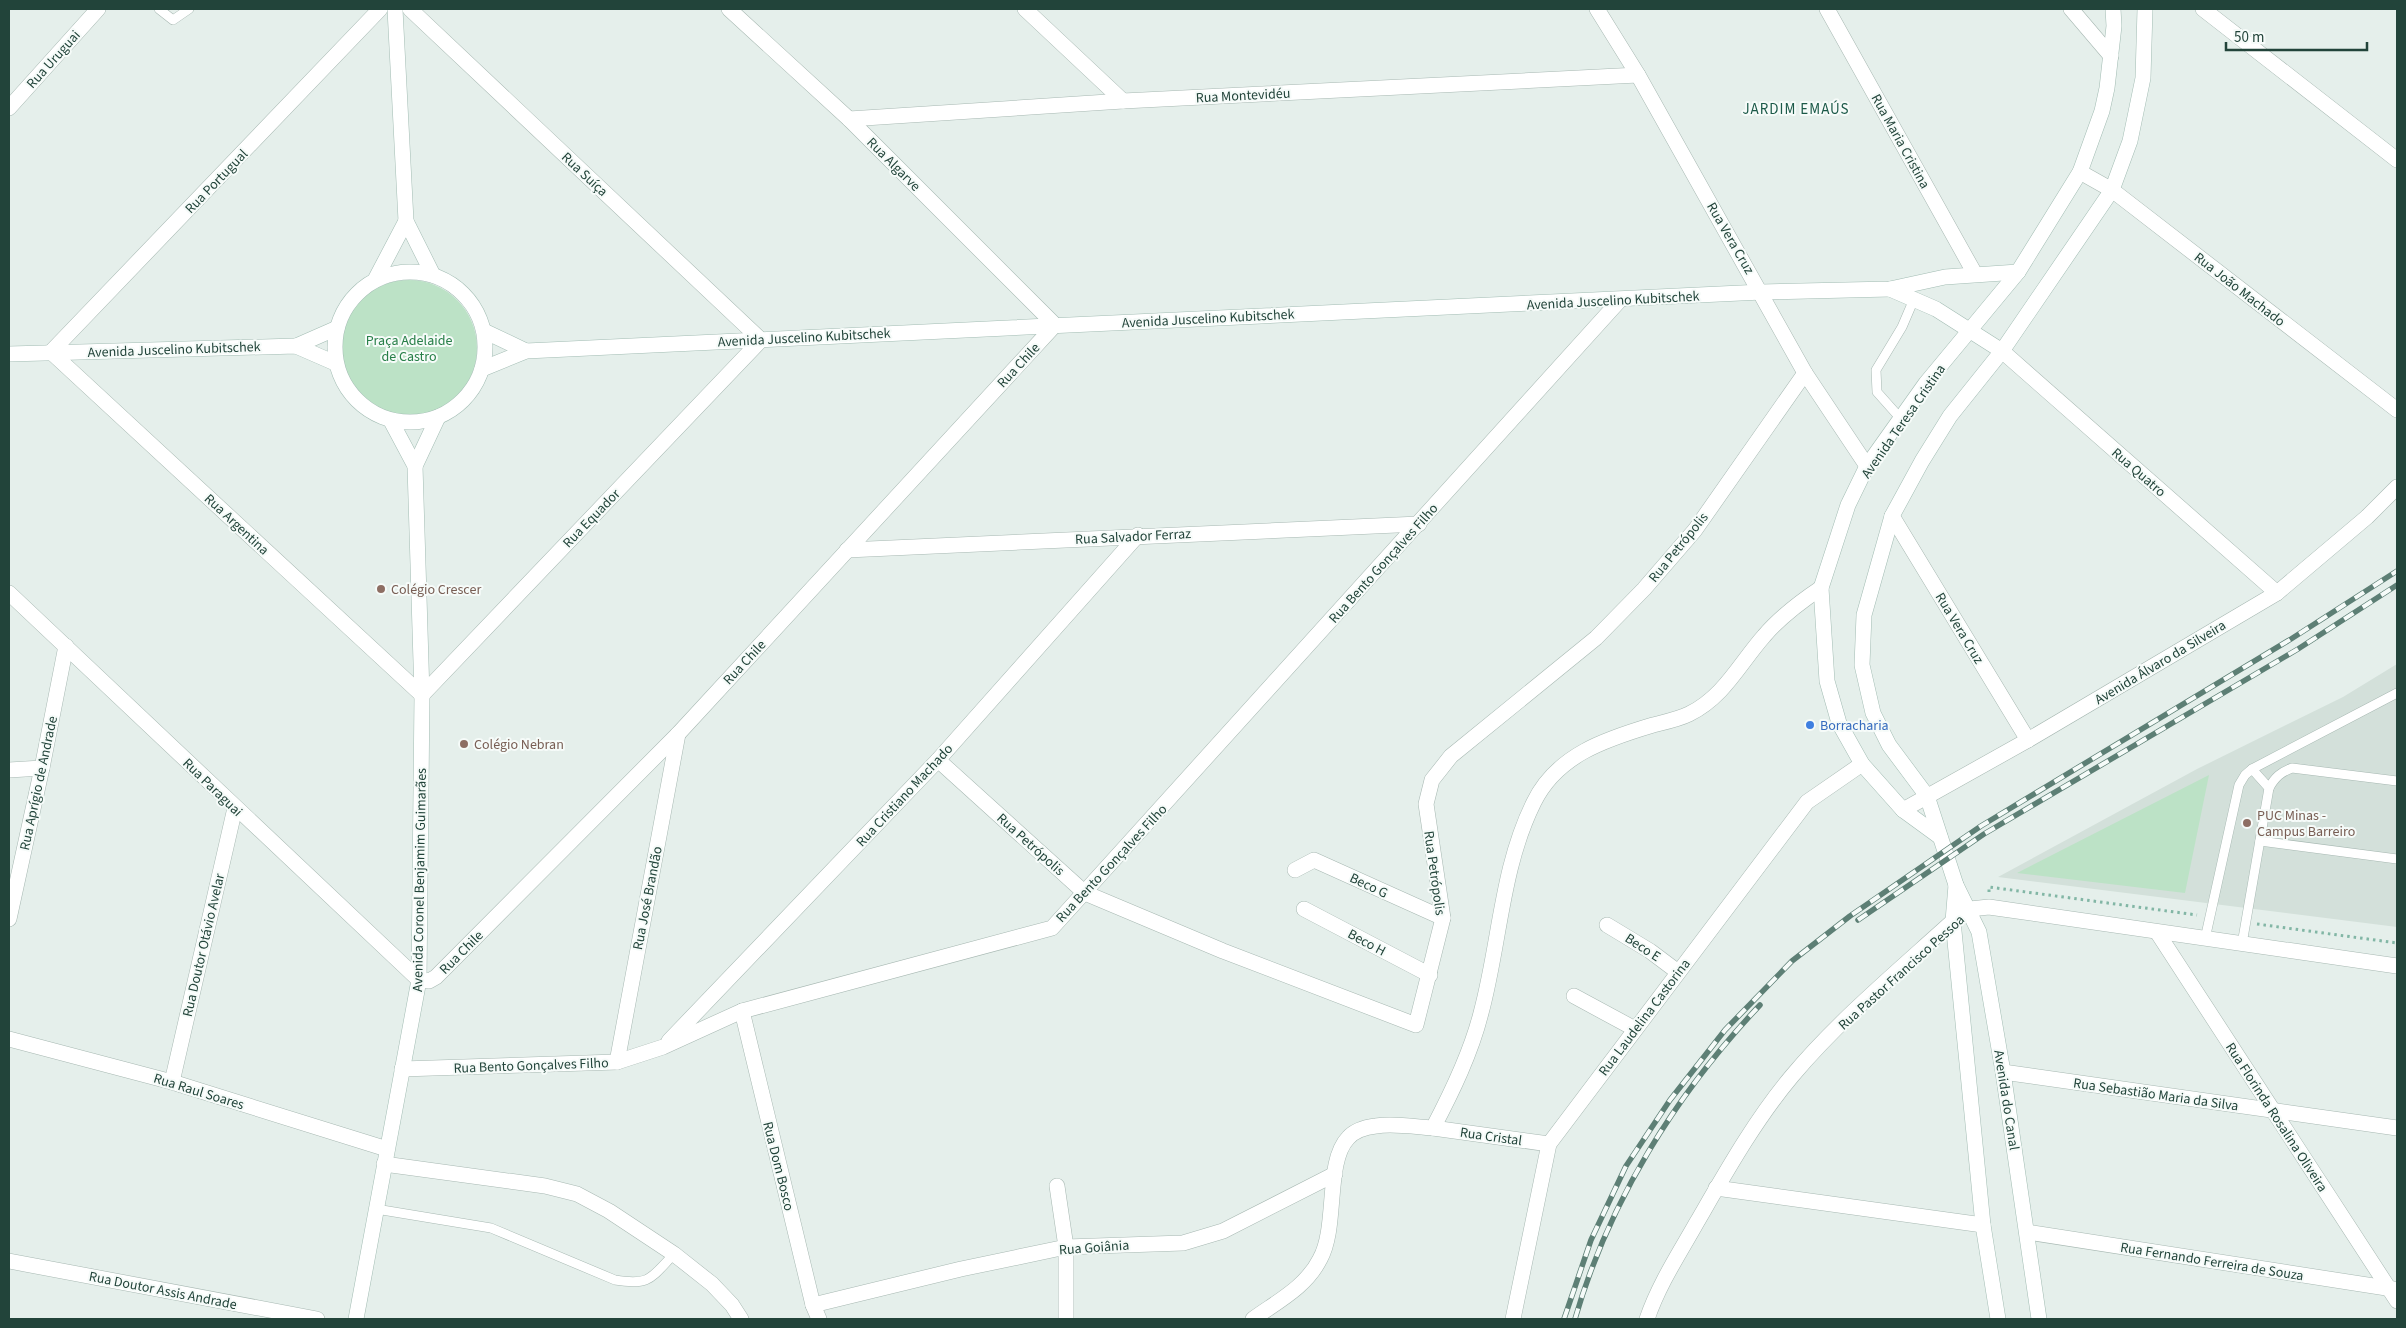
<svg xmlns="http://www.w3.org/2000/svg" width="2406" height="1328" font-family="'Source Sans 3',sans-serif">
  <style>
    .built { fill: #d3e0da }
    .green { fill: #bce2c6 }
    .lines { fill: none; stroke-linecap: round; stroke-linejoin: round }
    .lane-casing { stroke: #a7b8b2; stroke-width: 10 }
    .street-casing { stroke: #a7b8b2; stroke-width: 16 }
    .secondary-casing { stroke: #a2bcb3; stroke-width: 16 }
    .path { stroke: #82b6a5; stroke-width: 3; stroke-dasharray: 2.5 4; stroke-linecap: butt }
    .lane { stroke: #fff; stroke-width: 9 }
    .street { stroke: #fff; stroke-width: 15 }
    .secondary { stroke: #fff; stroke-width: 15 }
    .rail-casing { stroke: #5d7f75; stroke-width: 5.5 }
    .rail { stroke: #f6fbf9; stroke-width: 4; stroke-dasharray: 11; stroke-linecap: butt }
    .education-dot { fill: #8d6e63; stroke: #f6fbf9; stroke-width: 2 }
    .shop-dot { fill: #3f7fe0; stroke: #f6fbf9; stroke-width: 2 }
    .labels { text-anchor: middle; stroke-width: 4; stroke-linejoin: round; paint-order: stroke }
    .street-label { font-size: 14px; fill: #22443a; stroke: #f6fbf9 }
    .park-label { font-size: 14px; fill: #277f48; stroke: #f6fbf9 }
    .education-label { font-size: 14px; fill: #785e54; stroke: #f6fbf9; text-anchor: start }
    .shop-label { font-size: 14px; fill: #366cbe; stroke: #f6fbf9; text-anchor: start }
    .neighbourhood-label { font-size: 15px; letter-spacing: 1px; fill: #1b5948; stroke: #f6fbf9 }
  </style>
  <rect width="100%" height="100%" fill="#e5efeb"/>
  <polygon class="built" points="2397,664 2397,927 1998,877 2197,769 2343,697"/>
  <g class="green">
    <circle cx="409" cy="348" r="68"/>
    <polygon points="2209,775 2185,893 2017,873"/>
  </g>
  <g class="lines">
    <g class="lane-casing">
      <g id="lane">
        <polyline points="159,9 173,20 189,9"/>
        <polyline points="1901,419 1877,392 1876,370 1902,327 1914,299"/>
        <path d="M2269,788C2275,777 2281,772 2292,768L2397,781"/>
        <polyline points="2260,841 2397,859"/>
        <polyline points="2205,939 2239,785 2245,775 2252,769 2397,693"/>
        <polyline points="2242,944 2269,788 2252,769"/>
        <path d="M376,1209L491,1228L615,1280C650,1286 651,1278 674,1254"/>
      </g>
    </g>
    <g class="street-casing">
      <g id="street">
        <polyline points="380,9 51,352 422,695 761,340 410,9"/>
        <polyline points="1025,9 1123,101"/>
        <polyline points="1597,9 1638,75 1805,373 1867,466"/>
        <polyline points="1827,9 1975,274"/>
        <polyline points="2071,9 2111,56"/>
        <polyline points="2203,9 2397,160"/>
        <polyline points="9,108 98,9"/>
        <polyline points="849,119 1123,101 1638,75"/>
        <polyline points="2080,172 2112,190 2397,410"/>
        <polyline points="2002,351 2277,593"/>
        <polyline points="1892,516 2028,740"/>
        <polyline points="847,550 1419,524"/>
        <polyline points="9,593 419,980 429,981 436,977 678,734 1055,325 849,119 729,9"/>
        <polyline points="938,760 1085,893 1223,951 1416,1025 1443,918 1426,804 1432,780 1451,756 1596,638 1644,589 1695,530 1805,373"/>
        <polyline points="9,770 42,768"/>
        <polyline points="1903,810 2028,740 2277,593 2367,517 2397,487"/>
        <polyline points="1295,870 1314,860 1443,918"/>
        <polyline points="1304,909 1430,975"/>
        <polyline points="9,919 42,768 66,646"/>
        <polyline points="1607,925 1650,951 1678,972"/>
        <polyline points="2157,932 2397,1301"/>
        <polyline points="1574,996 1635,1029"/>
        <polyline points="742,1011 813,1305 819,1319"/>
        <polyline points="9,1039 172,1082 387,1149"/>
        <polyline points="669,1041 938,760 1138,535"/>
        <polyline points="617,1062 678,734"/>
        <polyline points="402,1069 617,1062 663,1047 742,1011 1052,928 1620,300"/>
        <polyline points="2003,1072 2397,1128"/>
        <polyline points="172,1082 235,808"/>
        <polyline points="1433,1128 1549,1144"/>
        <polyline points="384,1164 545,1186 577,1194 609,1211 674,1254 712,1284 732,1305 741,1319"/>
        <polyline points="1057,1186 1066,1247 1066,1319"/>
        <polyline points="1716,1188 1983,1225"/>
        <polyline points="2027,1232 2393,1289"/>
        <polyline points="9,1261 317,1319"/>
        <polyline points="813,1305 961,1269 1066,1247 1183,1243 1223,1231 1335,1174"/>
        <path d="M1253,1319C1278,1301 1306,1287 1320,1259C1338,1227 1325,1162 1348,1138C1355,1130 1367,1127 1376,1126C1394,1123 1415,1127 1433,1128C1452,1092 1471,1053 1481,1013C1500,943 1501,868 1534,802C1557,755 1606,739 1653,725C1665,722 1679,719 1689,714C1724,697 1740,663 1764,636C1781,616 1800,602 1821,588"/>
        <polyline points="1513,1319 1549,1144 1807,802 1862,764"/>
        <path d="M1647,1319C1659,1284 1679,1254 1697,1222C1726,1172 1755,1120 1792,1076C1838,1021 1899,970 1953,921L1970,909L1989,907L2397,966"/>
      </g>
    </g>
    <g class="secondary-casing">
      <g id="secondary">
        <polyline points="395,9 406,221 433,275"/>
        <circle cx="410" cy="347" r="75"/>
        <polyline points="375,280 406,221"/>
        <polyline points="1890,289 1936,309 2002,351"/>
        <polyline points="484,331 526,351"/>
        <polyline points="296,346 337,328"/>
        <polyline points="9,354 296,346 335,363"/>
        <polyline points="482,369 526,351 1762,292 1890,289 1945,277 2018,272"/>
        <polyline points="415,466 438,417"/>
        <polyline points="1940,837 1903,810 1862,764 1839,723 1827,681 1821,588 1848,505 1867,466 1926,383 2018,272 2080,172 2102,111 2107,88 2114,26 2113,9"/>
        <polyline points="1956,885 1953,921 1983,1225 1998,1319"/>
        <polyline points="356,1319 419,980 422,695 415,466 391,421"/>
        <polyline points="2039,1319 2003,1072 1979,932 1956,885 1927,796 1889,745 1873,713 1862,665 1864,615 1892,516 1922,461 1950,416 2002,351 2112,190 2130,141 2143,78 2145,9"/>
      </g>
    </g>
    <g class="path">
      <polyline points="1989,892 1989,887 2197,915"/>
      <polyline points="2257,924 2397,943"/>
    </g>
    <use href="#lane" class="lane"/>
    <use href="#street" class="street"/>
    <use href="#secondary" class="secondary"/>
    <g class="rail-casing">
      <g id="rail">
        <polyline points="1858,920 1984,834 2298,649 2397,585"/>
        <polyline points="1564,1319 1591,1240 1626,1166 1670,1100 1725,1030 1792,961 1850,916 1981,826 2291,639 2397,571"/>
        <path d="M1575,1319C1609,1201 1676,1094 1760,1005"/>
      </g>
    </g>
    <use href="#rail" class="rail"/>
  </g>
  <g class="education-dot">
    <circle cx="381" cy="589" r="5"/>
    <circle cx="464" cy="744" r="5"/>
    <circle cx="2247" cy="823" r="5"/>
  </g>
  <circle class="shop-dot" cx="1810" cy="725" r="5"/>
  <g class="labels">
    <g class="street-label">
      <text transform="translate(53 59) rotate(-48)" y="5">Rua Uruguai</text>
      <text transform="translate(1243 95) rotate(-3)" y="5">Rua Montevidéu</text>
      <text transform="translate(1901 141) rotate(61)" y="5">Rua Maria Cristina</text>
      <text transform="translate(894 164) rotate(45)" y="5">Rua Algarve</text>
      <text transform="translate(585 174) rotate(43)" y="5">Rua Suíça</text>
      <text transform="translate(216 181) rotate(-46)" y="5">Rua Portugual</text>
      <text transform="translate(1731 238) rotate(60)" y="5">Rua Vera Cruz</text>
      <text transform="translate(2240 289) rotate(38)" y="5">Rua João Machado</text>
      <text transform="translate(1613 300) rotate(-3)" y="5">Avenida Juscelino Kubitschek</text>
      <text transform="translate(1208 318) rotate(-3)" y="5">Avenida Juscelino Kubitschek</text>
      <text transform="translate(804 337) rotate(-3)" y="5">Avenida Juscelino Kubitschek</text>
      <text transform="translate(174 349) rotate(-2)" y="5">Avenida Juscelino Kubitschek</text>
      <text transform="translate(1018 365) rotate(-47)" y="5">Rua Chile</text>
      <text transform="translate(1903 421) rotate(-55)" y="5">Avenida Teresa Cristina</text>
      <text transform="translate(2139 472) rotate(41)" y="5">Rua Quatro</text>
      <text transform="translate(591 518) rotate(-46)" y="5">Rua Equador</text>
      <text transform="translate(237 524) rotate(43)" y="5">Rua Argentina</text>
      <text transform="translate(1133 536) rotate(-3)" y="5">Rua Salvador Ferraz</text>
      <text transform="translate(1678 547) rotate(-51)" y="5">Rua Petrópolis</text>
      <text transform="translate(1383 563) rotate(-48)" y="5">Rua Bento Gonçalves Filho</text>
      <text transform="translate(1960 628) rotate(59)" y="5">Rua Vera Cruz</text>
      <text transform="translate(744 662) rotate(-47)" y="5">Rua Chile</text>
      <text transform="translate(2160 662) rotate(-31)" y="5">Avenida Álvaro da Silveira</text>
      <text transform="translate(38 783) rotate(-78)" y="5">Rua Aprígio de Andrade</text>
      <text transform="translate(213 787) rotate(44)" y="5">Rua Paraguai</text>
      <text transform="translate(904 795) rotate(-47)" y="5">Rua Cristiano Machado</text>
      <text transform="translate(1031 844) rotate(42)" y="5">Rua Petrópolis</text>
      <text transform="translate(1111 863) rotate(-47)" y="5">Rua Bento Gonçalves Filho</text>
      <text transform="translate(1435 873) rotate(82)" y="5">Rua Petrópolis</text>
      <text transform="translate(419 880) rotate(-89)" y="5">Avenida Coronel Benjamim Guimarães</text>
      <text transform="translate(1369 885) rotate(25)" y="5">Beco G</text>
      <text transform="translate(647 898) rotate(-79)" y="5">Rua José Brandão</text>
      <text transform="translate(1367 942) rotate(28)" y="5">Beco H</text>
      <text transform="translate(203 945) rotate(-77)" y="5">Rua Doutor Otávio Avelar</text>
      <text transform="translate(1643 947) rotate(33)" y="5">Beco E</text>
      <text transform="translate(461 952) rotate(-45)" y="5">Rua Chile</text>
      <text transform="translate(1901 972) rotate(-42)" y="5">Rua Pastor Francisco Pessoa</text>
      <text transform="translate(1644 1017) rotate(-53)" y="5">Rua Laudelina Castorina</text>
      <text transform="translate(531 1065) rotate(-2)" y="5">Rua Bento Gonçalves Filho</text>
      <text transform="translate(199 1091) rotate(17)" y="5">Rua Raul Soares</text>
      <text transform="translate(2156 1094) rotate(8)" y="5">Rua Sebastião Maria da Silva</text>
      <text transform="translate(2007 1100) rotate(81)" y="5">Avenida do Canal</text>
      <text transform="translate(2277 1117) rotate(57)" y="5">Rua Florinda Rosalina Oliveira</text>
      <text transform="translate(1491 1136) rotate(8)" y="5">Rua Cristal</text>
      <text transform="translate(779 1166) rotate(76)" y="5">Rua Dom Bosco</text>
      <text transform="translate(1094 1247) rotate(-4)" y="5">Rua Goiânia</text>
      <text transform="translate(2212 1261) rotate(9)" y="5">Rua Fernando Ferreira de Souza</text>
      <text transform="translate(163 1290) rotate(11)" y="5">Rua Doutor Assis Andrade</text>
    </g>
    <g class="park-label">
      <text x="409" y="345">Praça Adelaide<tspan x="409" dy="16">de Castro</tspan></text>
    </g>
    <g class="education-label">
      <text x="391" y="594">Colégio Crescer</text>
      <text x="474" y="749">Colégio Nebran</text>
      <text x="2257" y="820">PUC Minas -<tspan x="2257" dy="16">Campus Barreiro</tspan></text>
    </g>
    <g class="shop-label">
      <text x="1820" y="730">Borracharia</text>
    </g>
    <g class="neighbourhood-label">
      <text x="1796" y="114">JARDIM EMAÚS</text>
    </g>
  </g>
  <rect width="2406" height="1328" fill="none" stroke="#22443a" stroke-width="20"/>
  <path d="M2226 42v8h141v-8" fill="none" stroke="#22443a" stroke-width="2.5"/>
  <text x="2234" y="42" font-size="15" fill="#22443a" stroke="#f6fbf9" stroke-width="4" paint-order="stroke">50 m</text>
</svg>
